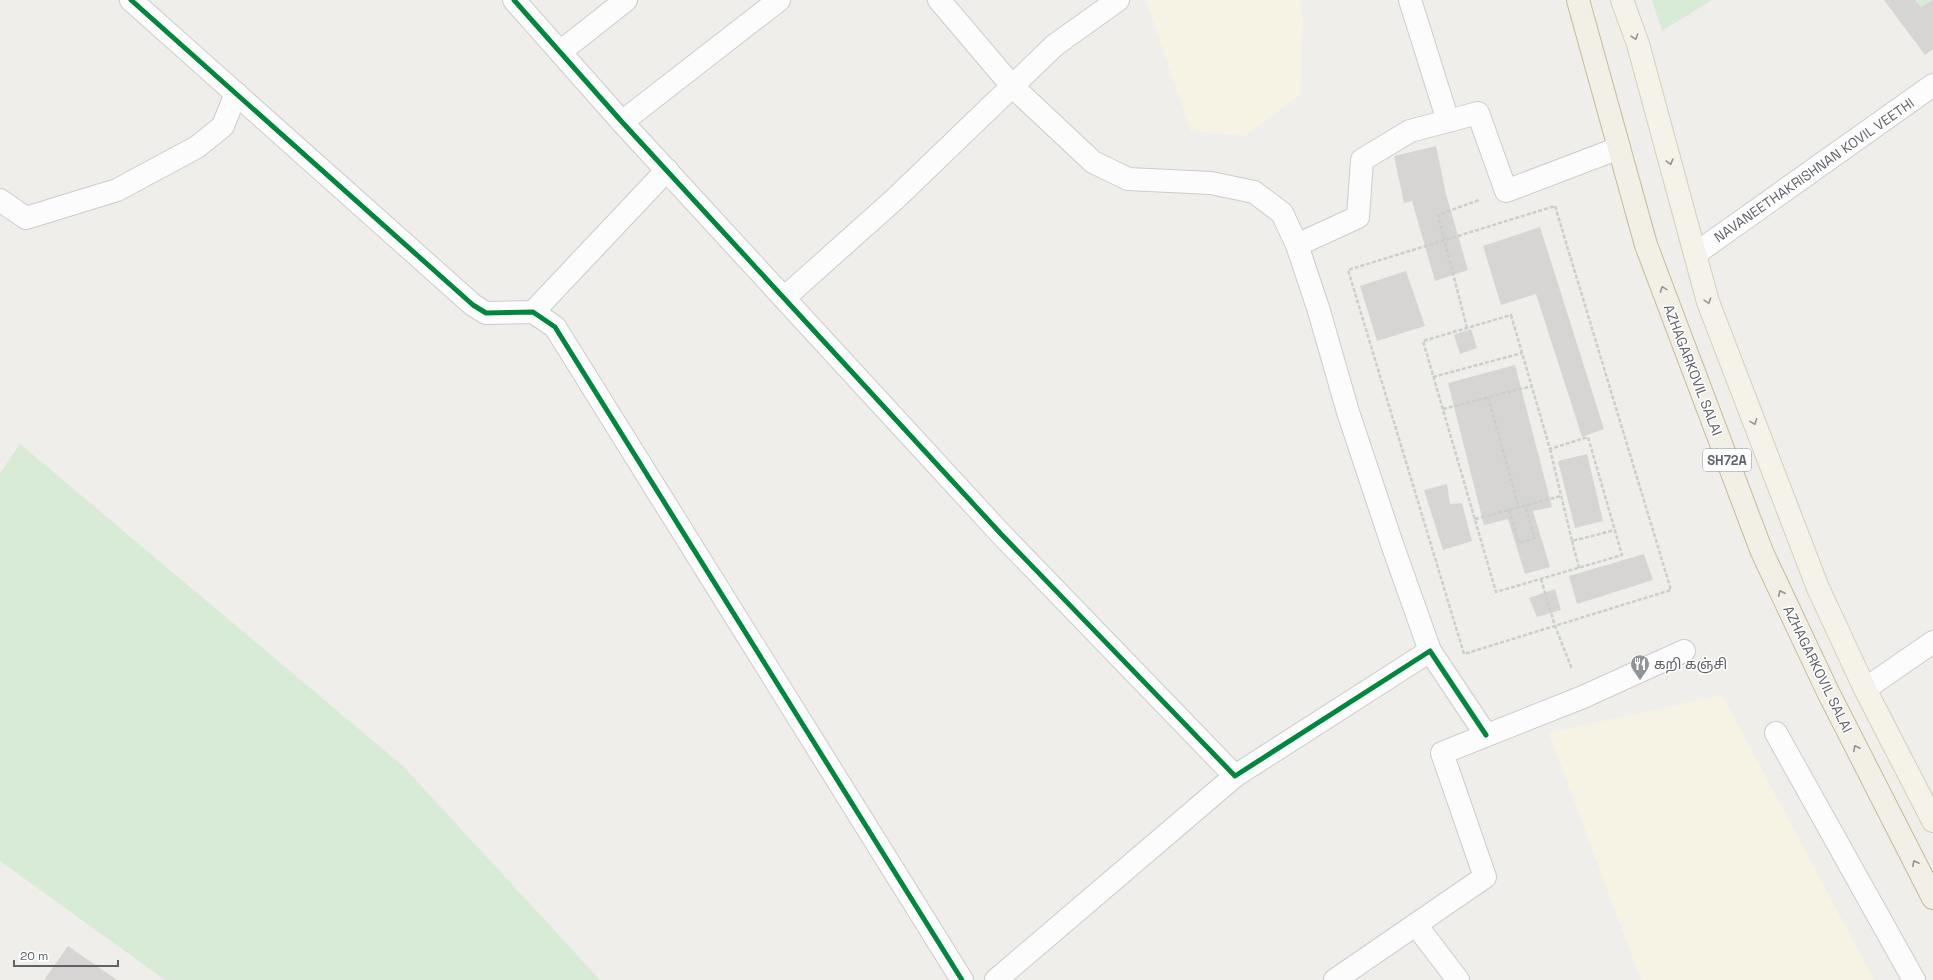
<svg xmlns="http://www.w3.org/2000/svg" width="1933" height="980" font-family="'Space Grotesk','Noto Sans Tamil',sans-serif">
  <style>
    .commercial { fill: #f7f3e4 }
    .green { fill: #d8ebd6 }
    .building { fill: #d6d5d3 }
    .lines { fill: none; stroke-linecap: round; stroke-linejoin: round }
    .minor-casing { stroke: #cbcccc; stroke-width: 24 }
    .primary-casing { stroke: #d7ceb8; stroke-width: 24 }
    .trunk-casing { stroke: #c8b996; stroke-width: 24 }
    .path { stroke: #cacfcc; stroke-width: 2.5; stroke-dasharray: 4 2; stroke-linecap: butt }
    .minor { stroke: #fdfcfc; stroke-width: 22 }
    .primary { stroke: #f4f2e9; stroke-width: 22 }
    .trunk { stroke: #f2f0e6; stroke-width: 22 }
    .cycleway-casing { stroke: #fff; stroke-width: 8 }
    .cycleway { stroke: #00873e; stroke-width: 5 }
    .oneway { stroke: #939595 }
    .oneway2 { stroke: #929494 }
    .labels { text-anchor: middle; stroke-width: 3; stroke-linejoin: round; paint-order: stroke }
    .shield { fill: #fff; stroke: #8f9295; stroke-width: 1 }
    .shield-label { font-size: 13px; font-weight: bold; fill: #5f6368 }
    .street-label { font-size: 14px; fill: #5f6368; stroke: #fff }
    .poi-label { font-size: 14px; fill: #5f6368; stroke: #fff; text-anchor: start }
  </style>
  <rect width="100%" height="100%" fill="#efeeea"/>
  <g class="commercial">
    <polygon points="1146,0 1299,0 1303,16 1300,95 1245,136 1191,131"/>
    <polygon points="1722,695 1874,980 1641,980 1549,733"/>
  </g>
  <g class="green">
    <polygon points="1652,0 1712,0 1662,31"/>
    <polygon points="1915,0 1933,0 1921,7"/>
    <polygon points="20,444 403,766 600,980 165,980 0,861 0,473"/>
  </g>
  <g class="building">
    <polygon points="1884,0 1915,0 1921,7 1933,0 1933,49 1925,55"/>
    <polygon points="1436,146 1446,194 1468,270 1435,281 1412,201 1404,203 1394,156"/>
    <polygon points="1540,227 1604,429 1582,437 1536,294 1501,305 1483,246"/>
    <polygon points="1406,271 1425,326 1377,341 1360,286"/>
    <polygon points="1471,329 1477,348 1460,354 1454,335"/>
    <polygon points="1515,365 1552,507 1533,511 1550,567 1525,574 1508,519 1484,525 1448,383"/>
    <polygon points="1587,454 1603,521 1575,528 1558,461"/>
    <polygon points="1447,484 1450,504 1462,503 1472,541 1443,550 1424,490"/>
    <polygon points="1644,554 1653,580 1577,604 1569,576"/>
    <polygon points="1555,589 1561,610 1537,617 1529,598"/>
    <polygon points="68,946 117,980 44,980"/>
  </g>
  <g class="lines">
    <g class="minor-casing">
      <g id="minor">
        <polyline points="131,0 473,305 486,313 533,312 555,327 962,980"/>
        <polyline points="514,0 622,122 1001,534 1235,776 1430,651 1486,735"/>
        <polyline points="939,0 1012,86 1093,162 1128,179 1211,183 1254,192 1282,213 1297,245 1319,311 1348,412 1392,544 1430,651"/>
        <polyline points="1410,0 1448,121"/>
        <polyline points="560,52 626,0"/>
        <polyline points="622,122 779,0"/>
        <polyline points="0,200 26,218 117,190 197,147 223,126 236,93"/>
        <polyline points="1297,245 1358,217 1362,160 1410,131 1478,113 1506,191 1619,148"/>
        <polyline points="1695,254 1933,85"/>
        <polyline points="784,298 895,199 1055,45 1118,0"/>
        <polyline points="533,312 667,170"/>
        <polyline points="1865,689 1933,642"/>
        <polyline points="1776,733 1914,980"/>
        <polyline points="1416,925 1458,980"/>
        <polyline points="996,980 1235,776"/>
        <polyline points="1335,980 1485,877 1442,753 1583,697 1684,651"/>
      </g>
    </g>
    <g class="primary-casing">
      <polyline id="primary" points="1622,0 1638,44 1708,302 1818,588 1865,689 1933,821"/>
    </g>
    <g class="trunk-casing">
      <polyline id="trunk" points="1578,0 1646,245 1762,552 1828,692 1933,898"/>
    </g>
    <g class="path">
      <polygon points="1555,206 1671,590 1464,654 1348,270"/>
      <polygon points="1511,315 1550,449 1588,437 1622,555 1496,592 1423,341"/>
      <polyline points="1467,328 1438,215 1479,200"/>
      <polyline points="1433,377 1522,353"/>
      <polyline points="1488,397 1519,508"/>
      <polyline points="1443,409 1532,386"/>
      <polyline points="1550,449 1572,541 1615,530"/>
      <polyline points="1509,510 1519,543 1535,538 1525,506"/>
      <polyline points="1475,519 1561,496"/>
      <polyline points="1572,541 1579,568"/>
      <polyline points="1541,579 1555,626 1572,669"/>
    </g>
    <use href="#minor" class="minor"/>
    <use href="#primary" class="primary"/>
    <use href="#trunk" class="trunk"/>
    <g class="cycleway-casing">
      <g id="cycleway">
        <polyline points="131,0 473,305 486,313 533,312 555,327 962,980"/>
        <polyline points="514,0 622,122 1001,534 1235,776 1430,651 1486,735"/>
      </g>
    </g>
    <use href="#cycleway" class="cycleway"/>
  </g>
  <defs><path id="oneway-chevron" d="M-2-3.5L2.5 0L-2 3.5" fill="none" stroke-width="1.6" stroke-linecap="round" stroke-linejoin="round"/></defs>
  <g class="oneway">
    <use href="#oneway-chevron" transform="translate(1635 37) rotate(71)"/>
    <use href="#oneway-chevron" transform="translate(1670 162) rotate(75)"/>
    <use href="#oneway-chevron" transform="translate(1708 301) rotate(72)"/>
    <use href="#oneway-chevron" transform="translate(1754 422) rotate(69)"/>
  </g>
  <g class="oneway2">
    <use href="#oneway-chevron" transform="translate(1663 289) rotate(-111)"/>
    <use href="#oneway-chevron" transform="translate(1781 593) rotate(-115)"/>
    <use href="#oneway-chevron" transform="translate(1856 748) rotate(-117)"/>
    <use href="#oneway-chevron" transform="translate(1915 863) rotate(-117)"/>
  </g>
  <defs>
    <g id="restaurant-pin" transform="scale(1)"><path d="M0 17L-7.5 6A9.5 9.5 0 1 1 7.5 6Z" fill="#919496" stroke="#fff"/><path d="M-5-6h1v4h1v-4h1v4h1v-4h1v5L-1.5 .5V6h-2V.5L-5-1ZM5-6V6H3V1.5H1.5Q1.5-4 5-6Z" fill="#fff"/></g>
  </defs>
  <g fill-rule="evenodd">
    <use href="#restaurant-pin" x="1640" y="664"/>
  </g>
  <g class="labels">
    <rect class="shield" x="1703" y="449" width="48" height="22" rx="3"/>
    <g class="shield-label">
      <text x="1727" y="465">SH72A</text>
    </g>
    <g class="street-label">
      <text transform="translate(1814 170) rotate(-35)" y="5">NAVANEETHAKRISHNAN KOVIL VEETHI</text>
      <text transform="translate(1693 370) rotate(69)" y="5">AZHAGARKOVIL SALAI</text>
      <text transform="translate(1818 669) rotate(64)" y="5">AZHAGARKOVIL SALAI</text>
    </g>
    <g class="poi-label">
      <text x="1654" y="669">கறி கஞ்சி</text>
    </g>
  </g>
  <path d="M14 960v6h104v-6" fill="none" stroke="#5f6368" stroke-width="2"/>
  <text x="20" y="960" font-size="12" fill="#5f6368" stroke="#ffffff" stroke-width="3" paint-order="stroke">20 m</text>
</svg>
